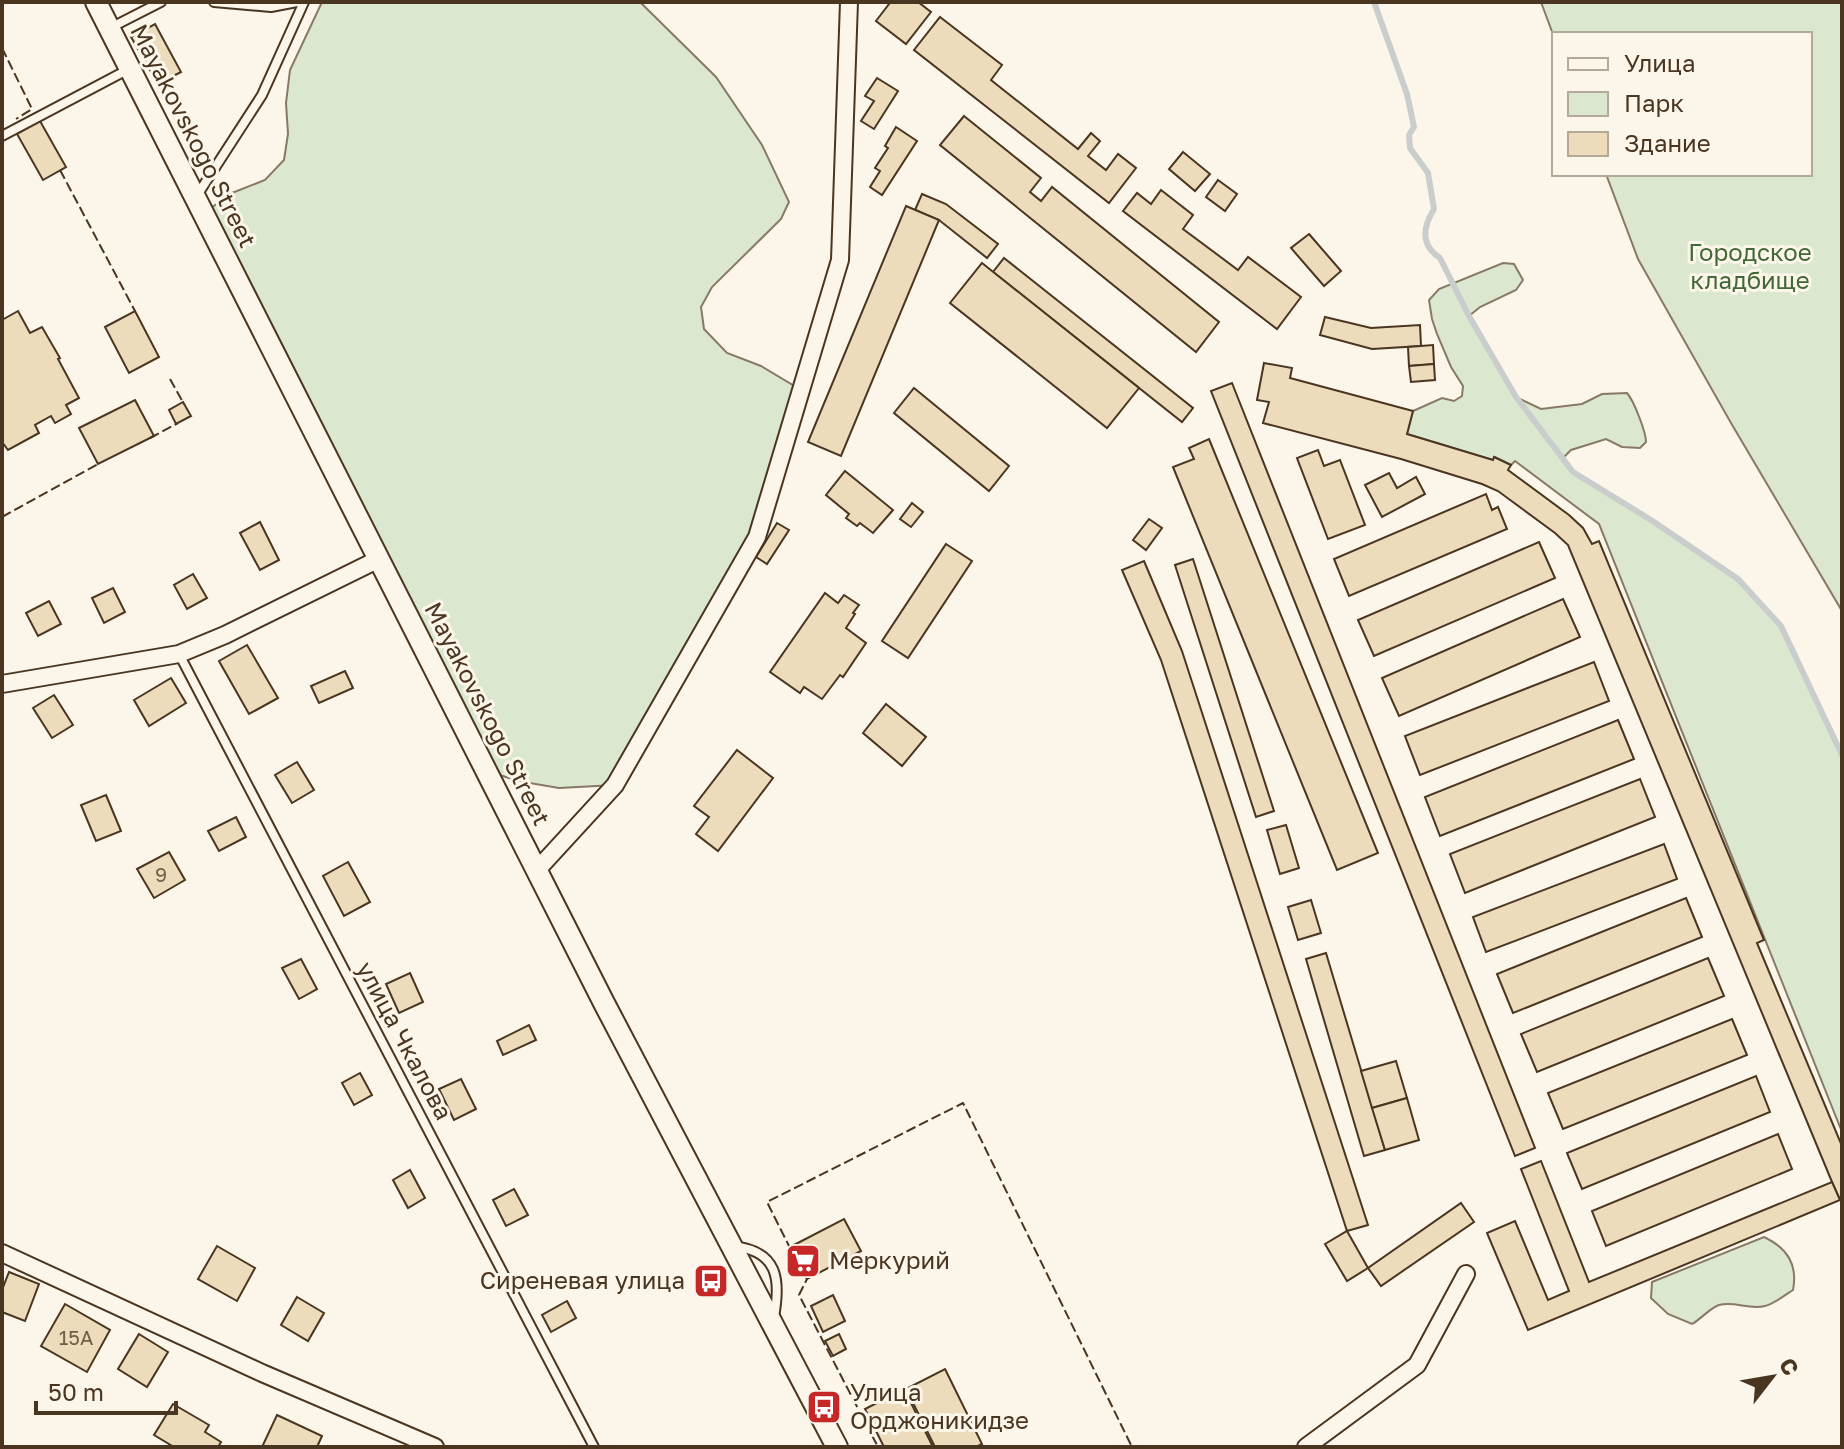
<svg xmlns="http://www.w3.org/2000/svg" width="1844" height="1449" font-family="'Golos Text',sans-serif">
  <style>
    .green { fill: #dce7d0; stroke: #887966; stroke-width: 2 }
    .lines { fill: none; stroke-linecap: round; stroke-linejoin: round }
    .stream { stroke: #c9cecd; stroke-width: 6 }
    .building { fill: #ecdcbc; stroke: #4a3520; stroke-width: 2 }
    .service-casing { stroke: #4a3520; stroke-width: 12 }
    .minor-casing { stroke: #4a3520; stroke-width: 20 }
    .tertiary-casing { stroke: #4a3520; stroke-width: 24 }
    .service { stroke: #fbf6e9; stroke-width: 8 }
    .minor { stroke: #fbf6e9; stroke-width: 16 }
    .tertiary { stroke: #fbf6e9; stroke-width: 20 }
    .fence { stroke: #4a3520; stroke-width: 2; stroke-dasharray: 10 4; stroke-linecap: butt }
    .labels { text-anchor: middle; stroke-width: 6; stroke-linejoin: round; paint-order: stroke }
    .number-label { font-size: 20px; fill: #725f47 }
    .street-label { font-size: 24px; fill: #4a3520; stroke: #fbf6e9 }
    .park-label { font-size: 24px; fill: #436837; stroke: #fbf6e9 }
    .poi-label { font-size: 24px; fill: #4a3520; stroke: #fbf6e9; text-anchor: start }
  </style>
  <rect width="100%" height="100%" fill="#fbf6e9"/>
  <g class="green">
    <polygon points="322,2 640,2 716,77 762,145 789,202 781,219 712,287 701,307 704,329 727,353 761,366 801,390 757,537 615,785 559,788 518,781 487,771 204,213 232,193 265,180 284,160 288,134 286,103 290,70"/>
    <polygon points="1541,2 1842,2 1842,611 1731,423 1638,259 1606,174 1810,174 1810,34 1554,34 1554,37"/>
    <path d="M1503,263L1514,264L1523,280L1516,290L1480,307L1469,316L1516,397L1541,409L1582,404L1602,394L1627,393C1634,401 1646,432 1646,442L1640,448L1622,447L1606,439L1571,450L1563,458L1573,472L1651,520L1738,579L1781,626L1842,755V1132L1599,524L1515,461L1511,465L1495,457L1493,460L1407,434L1413,411L1442,398L1454,401L1462,396L1463,386L1451,367L1437,334L1432,319L1429,300L1439,289Z"/>
    <path d="M1764,1237C1787,1248 1798,1264 1793,1290C1785,1295 1774,1304 1765,1306C1749,1310 1735,1301 1719,1305C1710,1308 1701,1319 1692,1324L1668,1314L1651,1298L1652,1282Z"/>
  </g>
  <g class="lines">
    <path class="stream" d="M1374,2L1407,94L1414,127L1409,135L1410,148L1428,173L1434,209C1423,227 1420,245 1440,258L1469,316L1516,397L1573,472L1651,520L1738,579L1781,626L1842,755"/>
  </g>
  <g class="building">
    <polygon points="886,2 918,2 931,12 906,44 876,21 889,4"/>
    <polygon points="940,17 1002,65 991,80 1078,149 1091,133 1100,141 1088,156 1106,170 1118,154 1136,168 1109,203 914,50"/>
    <polygon points="155,24 181,72 158,84 131,37"/>
    <polygon points="877,78 898,91 874,129 861,121 874,101 865,96"/>
    <polygon points="964,116 1041,178 1030,192 1041,201 1052,187 1219,322 1196,352 940,145"/>
    <polygon points="40,121 66,167 43,180 17,134"/>
    <polygon points="896,127 917,141 882,195 870,187 880,171 875,168 888,148 885,146"/>
    <polygon points="1183,152 1210,174 1195,191 1169,169"/>
    <polygon points="1218,180 1237,194 1225,211 1206,197"/>
    <polygon points="1161,190 1193,215 1183,229 1238,270 1248,257 1301,297 1277,329 1123,211 1137,193 1151,204"/>
    <polygon points="922,194 946,204 998,244 987,258 939,220 915,210"/>
    <polygon points="906,206 939,220 841,456 808,442"/>
    <polygon points="1309,234 1341,271 1324,286 1291,248"/>
    <polygon points="1004,258 1193,408 1182,422 993,272"/>
    <polygon points="982,263 1139,388 1107,428 950,303"/>
    <polygon points="18,311 30,333 42,327 60,358 58,359 79,398 66,405 71,414 55,423 51,416 35,425 39,433 8,450 2,442 2,320"/>
    <polygon points="135,311 159,357 129,373 105,327"/>
    <polygon points="1325,317 1371,328 1420,325 1421,346 1372,349 1320,335"/>
    <polygon points="1433,345 1434,364 1409,366 1408,347"/>
    <polygon points="1264,363 1292,368 1290,378 1413,411 1407,434 1493,460 1494,457 1511,465 1508,470 1569,515 1583,528 1592,544 1599,541 1764,940 1757,943 1842,1146 1842,1200 1840,1200 1832,1182 1568,545 1555,533 1498,491 1482,484 1401,459 1263,423 1269,402 1257,400"/>
    <polygon points="1434,364 1435,380 1411,382 1409,366"/>
    <polygon points="1232,383 1535,1148 1515,1156 1211,391"/>
    <polygon points="914,388 1009,466 989,491 894,413"/>
    <polygon points="135,400 154,436 98,464 79,428"/>
    <polygon points="183,402 191,416 176,424 169,410"/>
    <polygon points="1209,439 1378,853 1337,870 1173,467 1194,459 1189,448"/>
    <polygon points="1318,450 1324,466 1340,460 1365,525 1328,539 1297,458"/>
    <polygon points="845,471 893,510 873,533 860,523 857,526 846,518 849,514 826,495"/>
    <polygon points="1389,473 1397,488 1416,477 1425,494 1382,517 1365,485"/>
    <polygon points="1486,494 1492,510 1498,507 1507,529 1349,596 1334,559"/>
    <polygon points="912,503 923,512 911,527 900,519"/>
    <polygon points="1149,519 1162,528 1146,550 1133,540"/>
    <polygon points="260,522 279,560 260,570 240,533"/>
    <polygon points="777,523 789,530 767,564 756,557"/>
    <polygon points="1539,542 1555,578 1374,656 1358,620"/>
    <polygon points="946,544 972,561 908,658 882,641"/>
    <polygon points="1193,559 1274,811 1256,817 1175,565"/>
    <polygon points="1144,561 1182,651 1368,1225 1347,1231 1161,660 1122,570"/>
    <polygon points="193,574 207,598 187,609 174,585"/>
    <polygon points="113,588 125,612 104,623 92,598"/>
    <polygon points="825,593 838,603 844,595 859,605 853,613 855,614 846,628 866,643 843,677 840,675 822,699 804,687 800,693 770,672"/>
    <polygon points="1563,599 1580,637 1399,716 1382,678"/>
    <polygon points="49,601 61,624 38,636 26,613"/>
    <polygon points="247,645 278,698 249,714 219,661"/>
    <polygon points="1594,662 1609,701 1420,775 1405,736"/>
    <polygon points="345,671 353,688 319,703 311,686"/>
    <polygon points="171,678 186,703 149,726 134,700"/>
    <polygon points="54,695 73,725 52,738 33,708"/>
    <polygon points="886,704 926,737 902,766 863,733"/>
    <polygon points="1618,720 1634,759 1440,836 1425,797"/>
    <polygon points="737,750 773,778 718,851 696,834 709,817 694,806"/>
    <polygon points="297,762 314,790 292,803 275,775"/>
    <polygon points="1640,779 1655,817 1465,893 1450,854"/>
    <polygon points="106,795 121,831 96,841 81,805"/>
    <polygon points="236,817 246,837 219,851 208,831"/>
    <polygon points="1286,825 1299,868 1280,874 1267,830"/>
    <polygon points="1664,844 1677,879 1486,952 1473,917"/>
    <polygon points="169,852 185,880 154,898 137,869"/>
    <polygon points="348,862 370,902 344,916 323,876"/>
    <polygon points="1686,898 1702,937 1513,1013 1497,974"/>
    <polygon points="1311,900 1321,933 1298,940 1288,907"/>
    <polygon points="1326,953 1385,1150 1364,1156 1306,959"/>
    <polygon points="1708,958 1724,996 1537,1072 1521,1034"/>
    <polygon points="301,959 317,989 299,999 282,968"/>
    <polygon points="410,973 423,1002 399,1013 386,984"/>
    <polygon points="1732,1019 1747,1055 1563,1129 1548,1093"/>
    <polygon points="529,1025 536,1040 503,1055 497,1041"/>
    <polygon points="1396,1061 1407,1098 1372,1108 1361,1071"/>
    <polygon points="360,1073 372,1095 354,1105 342,1083"/>
    <polygon points="1756,1076 1770,1112 1582,1189 1567,1153"/>
    <polygon points="461,1079 476,1109 454,1120 439,1089"/>
    <polygon points="1407,1098 1419,1140 1385,1150 1372,1108"/>
    <polygon points="1778,1134 1792,1169 1606,1246 1592,1211"/>
    <polygon points="1541,1161 1589,1282 1832,1182 1840,1200 1528,1330 1487,1233 1515,1221 1548,1300 1569,1291 1521,1169"/>
    <polygon points="410,1170 425,1198 408,1208 393,1180"/>
    <polygon points="514,1189 528,1215 506,1226 493,1200"/>
    <polygon points="1461,1203 1474,1222 1381,1286 1368,1268"/>
    <polygon points="844,1219 861,1251 807,1279 790,1247"/>
    <polygon points="1347,1231 1368,1268 1347,1281 1325,1244"/>
    <polygon points="217,1246 255,1268 237,1301 198,1279"/>
    <polygon points="9,1272 39,1284 25,1321 2,1312 2,1290"/>
    <polygon points="833,1295 845,1321 823,1332 811,1306"/>
    <polygon points="297,1297 324,1313 308,1341 281,1325"/>
    <polygon points="567,1301 576,1318 551,1332 542,1315"/>
    <polygon points="65,1304 110,1330 87,1372 41,1346"/>
    <polygon points="139,1334 168,1352 147,1387 118,1369"/>
    <polygon points="839,1334 846,1349 833,1356 825,1341"/>
    <polygon points="945,1369 982,1444 976,1447 935,1447 906,1389"/>
    <polygon points="904,1389 933,1447 884,1447 865,1409"/>
    <polygon points="173,1404 209,1425 205,1432 221,1442 218,1447 174,1447 154,1435"/>
    <polygon points="277,1415 322,1436 317,1447 262,1447"/>
  </g>
  <g class="lines">
    <g class="service-casing">
      <g id="service">
        <polyline points="214,2 271,7 297,2"/>
        <polyline points="110,28 161,2"/>
        <polyline points="2,136 129,69"/>
        <polyline points="196,197 262,95 304,2"/>
        <polyline points="179,654 594,1447"/>
        <path d="M733,1246C778,1251 781,1279 774,1317"/>
      </g>
    </g>
    <g class="minor-casing">
      <g id="minor">
        <polyline points="2,684 179,654 225,635 379,559"/>
        <polyline points="537,870 615,785 757,537 840,260 849,2"/>
        <polyline points="2,1253 262,1373 435,1447"/>
        <polyline points="1306,1447 1417,1365 1466,1274"/>
      </g>
    </g>
    <g class="tertiary-casing">
      <polyline id="tertiary" points="96,2 604,1003 837,1447"/>
    </g>
    <use href="#service" class="service"/>
    <use href="#minor" class="minor"/>
    <use href="#tertiary" class="tertiary"/>
    <g class="fence">
      <polyline points="2,48 32,109 16,119"/>
      <polyline points="60,170 135,311"/>
      <polyline points="170,379 184,404"/>
      <polyline points="150,438 178,423"/>
      <polyline points="2,517 100,463"/>
      <polyline points="791,1250 767,1202 963,1103 1132,1447"/>
      <polyline points="804,1274 807,1279 799,1295 878,1447"/>
    </g>
  </g>
  <defs>
    <g id="supermarket-square" transform="scale(1.8)"><rect x="-9" y="-9" width="18" height="18" rx="4" fill="#c62828" stroke="#fbf6e9"/><path d="M-6-5.5h2.5l.6 2H6L4.5 2H-2.5L-4.4-4H-6ZM-1.5 3.2a1.3 1.3 0 1 0 .1 0ZM3 3.2a1.3 1.3 0 1 0 .1 0Z" fill="#fff"/></g>
    <g id="bus-square" transform="scale(1.8)"><rect x="-9" y="-9" width="18" height="18" rx="4" fill="#c62828" stroke="#fbf6e9"/><path d="M-5-6H5V4H4V6H2V4H-2V6H-4V4H-5ZM-3.5-4V0h7V-4ZM-3.5 1.2v1.5H-2V1.2ZM2 1.2v1.5H3.5V1.2Z" fill="#fff"/></g>
  </defs>
  <g fill-rule="evenodd">
    <use href="#supermarket-square" x="803" y="1261"/>
    <use href="#bus-square" x="711" y="1281"/>
    <use href="#bus-square" x="824" y="1407"/>
  </g>
  <g class="labels">
    <g class="number-label">
      <text x="161" y="882">9</text>
      <text x="76" y="1345">15А</text>
    </g>
    <g class="street-label">
      <text transform="translate(193 136) rotate(63)" y="8">Mayakovskogo Street</text>
      <text transform="translate(487 714) rotate(63)" y="8">Mayakovskogo Street</text>
      <text transform="translate(404 1041) rotate(62)" y="8">улица Чкалова</text>
    </g>
    <g class="park-label">
      <text x="1750" y="261">Городское<tspan x="1750" dy="28">кладбище</tspan></text>
    </g>
    <g class="poi-label">
      <text x="829" y="1269">Меркурий</text>
      <text x="685" y="1289" text-anchor="end">Сиреневая улица</text>
      <text x="850" y="1401">Улица<tspan x="850" dy="28">Орджоникидзе</tspan></text>
    </g>
  </g>
  <rect width="1844" height="1449" fill="none" stroke="#4a3520" stroke-width="8"/>
  <rect x="1552" y="32" width="260" height="144" fill="#fbf6e9" stroke="#b4a999" stroke-width="2"/>
  <rect x="1568" y="58" width="40" height="12" fill="#fbf6e9" stroke="#b4a999" stroke-width="2"/>
  <text x="1624" y="72" font-size="24" fill="#4a3520">Улица</text>
  <rect x="1568" y="92" width="40" height="24" fill="#dce7d0" stroke="#b4a999" stroke-width="2"/>
  <text x="1624" y="112" font-size="24" fill="#4a3520">Парк</text>
  <rect x="1568" y="132" width="40" height="24" fill="#ecdcbc" stroke="#b4a999" stroke-width="2"/>
  <text x="1624" y="152" font-size="24" fill="#4a3520">Здание</text>
  <g transform="translate(1772 1377) rotate(59)" stroke="#fbf6e9" stroke-width="6" paint-order="stroke">
  <path d="M0-6L14 30L0 20L-14 30Z" fill="#4a3520"/>
  <text y="-12" font-size="22" font-weight="bold" text-anchor="middle" fill="#4a3520">С</text>
  </g>
  <path d="M36 1401v12h140v-12" fill="none" stroke="#4a3520" stroke-width="4"/>
  <text x="48" y="1401" font-size="24" fill="#4a3520" stroke="#fbf6e9" stroke-width="6" paint-order="stroke">50 m</text>
</svg>
